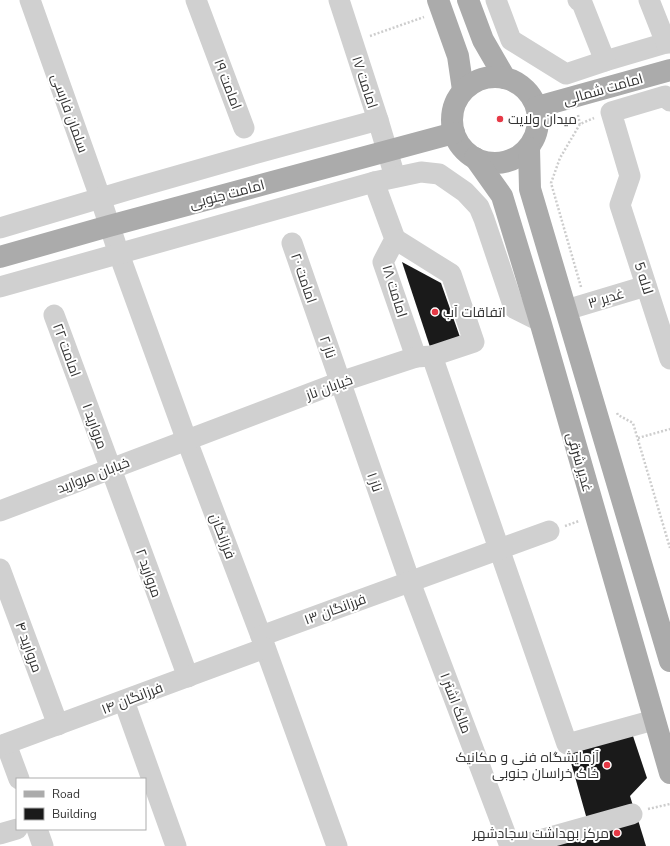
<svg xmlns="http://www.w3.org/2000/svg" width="670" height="846" font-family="'Nunito Sans',Cairo,sans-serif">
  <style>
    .building { fill: #1a1a1a }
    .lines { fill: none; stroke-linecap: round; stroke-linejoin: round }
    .path { stroke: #cdcdcd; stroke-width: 2.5; stroke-dasharray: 2 2; stroke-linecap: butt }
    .minor { stroke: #d0d0d0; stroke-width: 21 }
    .major { stroke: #ababab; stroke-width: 22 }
    .poi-dot { fill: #e63946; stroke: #fff; stroke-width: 1.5 }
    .labels { text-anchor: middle; stroke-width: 4; stroke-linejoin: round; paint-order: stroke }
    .street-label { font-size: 14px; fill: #333; stroke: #fff }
    .poi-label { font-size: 14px; fill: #333; stroke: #fff; text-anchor: start }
  </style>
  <rect width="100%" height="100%" fill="#fff"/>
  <g class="building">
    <polygon points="402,262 441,283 461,340 431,350"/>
    <polygon points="632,733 647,778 630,796 634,809 588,823 568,752"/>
    <polygon points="638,820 646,846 549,846"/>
  </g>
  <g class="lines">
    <g class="path">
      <polyline points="370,36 424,17"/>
      <polyline points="578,115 580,124"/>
      <polyline points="581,287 551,183 560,158 580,124 594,118"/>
      <polyline points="617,413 618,415 633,423 670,548"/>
      <polyline points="638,438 670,429"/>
      <polyline points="565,526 579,521"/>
      <polyline points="648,809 670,804"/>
    </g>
    <g class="minor">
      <polyline points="30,0 100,197 119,254 187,441 261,636 337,846"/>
      <polyline points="196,0 244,128"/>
      <polyline points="339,0 378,120 395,177"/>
      <polyline points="496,0 511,40 566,74 605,61 666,43"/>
      <polyline points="578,0 582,3 605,61"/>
      <polyline points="649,0 666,43 670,43"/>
      <polyline points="670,101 665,96 611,112 630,176 620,205 670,359"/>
      <polyline points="374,182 395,239 383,262 416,357"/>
      <path d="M0,228C125,190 251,154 378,120"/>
      <polyline points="292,243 410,582 510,846"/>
      <polyline points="0,287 374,182 421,172 439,174 465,192 479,207 484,219 514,308 540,321"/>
      <polyline points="566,310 646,286"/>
      <polyline points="54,315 188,677"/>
      <polyline points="432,356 567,744 654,720"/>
      <polyline points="0,511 340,382 416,357 432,356 474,342 451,274 395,239"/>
      <polyline points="0,569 58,725"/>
      <polyline points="261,636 549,531"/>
      <polyline points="124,701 176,846"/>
      <polyline points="6,744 19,779"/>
      <polyline points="0,746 265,648"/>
      <polyline points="37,829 43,846"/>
      <polyline points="0,834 17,829"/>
      <polyline points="518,846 632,814"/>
    </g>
    <g class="major">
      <polyline points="438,0 458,56 463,90"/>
      <polyline points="468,0 483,40 505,78"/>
      <circle cx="495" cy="120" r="43"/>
      <polyline points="537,107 670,70"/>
      <polyline points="529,148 530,189 670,661"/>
      <polyline points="475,158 502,196 540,321 670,773"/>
      <polyline points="0,257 109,226 454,133"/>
    </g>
  </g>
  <g class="poi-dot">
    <circle cx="500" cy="119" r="4"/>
    <circle cx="435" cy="312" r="4"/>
    <circle cx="607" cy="765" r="4"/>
    <circle cx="617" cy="833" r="4"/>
  </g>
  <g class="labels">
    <g class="street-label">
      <text transform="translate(365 82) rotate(72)" y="5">امامت ۱۷</text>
      <text transform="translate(228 84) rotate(69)" y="5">امامت ۱۹</text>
      <text transform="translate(603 89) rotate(-16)" y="5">امامت شمالی</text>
      <text transform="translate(70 113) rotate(70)" y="5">سلمان فارسی</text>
      <text transform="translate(227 194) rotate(-15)" y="5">امامت جنوبی</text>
      <text transform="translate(304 278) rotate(71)" y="5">امامت ۲۰</text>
      <text transform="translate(644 278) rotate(72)" y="5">لاله 5</text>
      <text transform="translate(395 291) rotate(73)" y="5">امامت ۱۸</text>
      <text transform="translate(606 298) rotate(-17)" y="5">غدیر ۳</text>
      <text transform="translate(328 347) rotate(71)" y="5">ناز ۲</text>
      <text transform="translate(67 350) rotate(70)" y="5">امامت ۲۲</text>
      <text transform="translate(329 387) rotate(-20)" y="5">خیابان ناز</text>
      <text transform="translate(95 426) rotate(70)" y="5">مروارید ۱</text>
      <text transform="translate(580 462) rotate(74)" y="5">غدیر شرقی</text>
      <text transform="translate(93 475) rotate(-21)" y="5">خیابان مروارید</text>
      <text transform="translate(375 482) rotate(71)" y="5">ناز ۱</text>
      <text transform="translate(223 536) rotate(69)" y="5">فرزانگان</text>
      <text transform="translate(149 573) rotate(70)" y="5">مروارید ۲</text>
      <text transform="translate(335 609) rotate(-20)" y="5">فرزانگان ۱۳</text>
      <text transform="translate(29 647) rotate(70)" y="5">مروارید ۴</text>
      <text transform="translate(132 698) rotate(-21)" y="5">فرزانگان ۱۴</text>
      <text transform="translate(456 703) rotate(69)" y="5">مالک اشتر ۱</text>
    </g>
    <g class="poi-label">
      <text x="508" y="124">میدان ولایت</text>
      <text x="443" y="317">اتفاقات آب</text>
      <text x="599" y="762" text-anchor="end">آزمایشگاه فنی و مکانیک<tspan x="599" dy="16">خاک خراسان جنوبی</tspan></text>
      <text x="609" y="838" text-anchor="end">مرکز بهداشت سجادشهر</text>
    </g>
  </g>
  <rect x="16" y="778" width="130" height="52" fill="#ffffff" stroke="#adadad"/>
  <rect x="24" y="791" width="20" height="6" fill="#ababab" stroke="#adadad"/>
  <text x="52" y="798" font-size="12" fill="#333333">Road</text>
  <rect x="24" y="808" width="20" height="12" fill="#1a1a1a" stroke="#adadad"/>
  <text x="52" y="818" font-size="12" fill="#333333">Building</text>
</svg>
